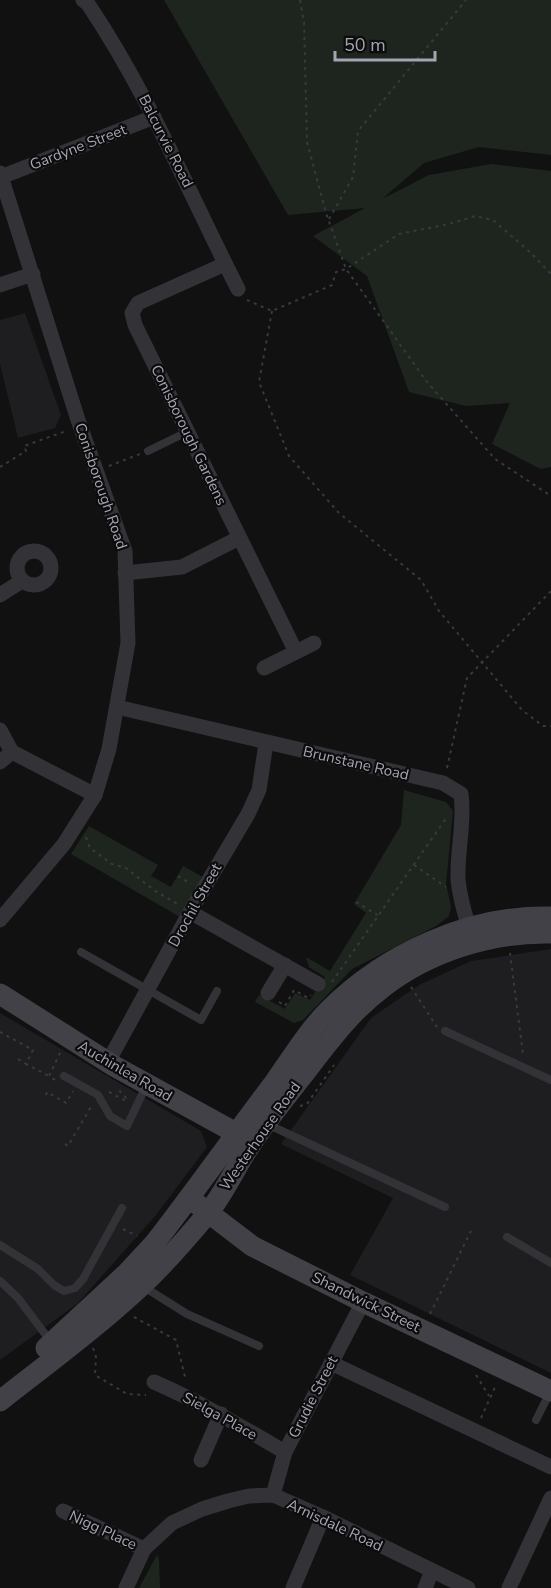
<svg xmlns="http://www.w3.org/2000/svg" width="551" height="1588" font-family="'Nunito Sans',sans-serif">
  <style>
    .built { fill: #1e1d1f }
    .green { fill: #1e251f }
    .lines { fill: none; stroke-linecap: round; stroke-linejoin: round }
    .path { stroke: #39393e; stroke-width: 2; stroke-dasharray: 3 4.5; stroke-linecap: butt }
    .lane { stroke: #333237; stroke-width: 8 }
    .street { stroke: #333237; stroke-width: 15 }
    .secondary { stroke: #414147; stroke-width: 21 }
    .labels { text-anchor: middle; stroke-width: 4.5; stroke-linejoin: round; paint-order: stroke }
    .street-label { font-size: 15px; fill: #a4a5b2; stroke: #0c0c0d }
  </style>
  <rect width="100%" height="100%" fill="#111112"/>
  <g class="built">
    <polygon points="25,313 61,415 55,428 18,438 0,364 0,320"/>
    <polygon points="551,949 551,1373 350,1275 393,1198 281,1144 371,1018 419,985 471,961"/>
    <polygon points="0,1013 201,1131 207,1147 156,1215 77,1304 0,1360"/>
  </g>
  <g class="green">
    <polygon points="164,0 551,0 551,155 479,147 424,163 382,199 429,175 491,164 551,171 551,467 541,469 492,444 510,403 466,406 409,392 367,276 313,236 365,208 288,215"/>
    <polygon points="404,790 446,802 453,811 446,884 451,906 449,916 436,926 352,969 303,1020 294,1023 255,1002 259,995 285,1009 295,993 310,1000 325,977 309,967 306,957 330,971 366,913 354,904 401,825"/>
    <polygon points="89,826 158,865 151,876 171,887 183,866 203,877 180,917 71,854"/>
    <polygon points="157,1555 159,1560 160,1588 139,1588"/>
  </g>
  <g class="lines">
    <g class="path">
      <polyline points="300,0 304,22 307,142 326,213 346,269 427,382 495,459 551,496"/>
      <polyline points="329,219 353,177 358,131 466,0"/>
      <polyline points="247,300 272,311 332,285 336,272 346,269 399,234 449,224 475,216 493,220 531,253 551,274"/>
      <polyline points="272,311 259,382 289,456 339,513 421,580 439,611 522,710 543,726 551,726"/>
      <polyline points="109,466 140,454"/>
      <polyline points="0,467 26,451 24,446 66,431"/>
      <polyline points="447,768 467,678 551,591"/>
      <polyline points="86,837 90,848 112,864 126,868 155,891 178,904"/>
      <polyline points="414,865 446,887"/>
      <polyline points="178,876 191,884"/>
      <polyline points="356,902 379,916"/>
      <polyline points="510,953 523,1054"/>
      <polyline points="332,982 447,817"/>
      <polyline points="411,987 437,1027"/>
      <polyline points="279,1002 285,1006 294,990 308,998 311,995"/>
      <polyline points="0,1032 33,1050 26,1064 49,1076"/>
      <polyline points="18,1059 26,1064"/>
      <polyline points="55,1080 49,1076 60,1053"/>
      <polyline points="109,1092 126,1101 127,1099 117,1088"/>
      <polyline points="46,1095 47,1092 66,1103 73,1091"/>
      <polyline points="300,1106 307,1104 334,1065"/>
      <polyline points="65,1144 68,1146 92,1105"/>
      <polyline points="123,1229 137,1236"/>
      <polyline points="430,1314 471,1231"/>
      <polyline points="134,1317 176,1340 186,1381"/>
      <polyline points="93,1348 96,1357 95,1375 127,1394 146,1395"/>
      <polyline points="476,1375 489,1396"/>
      <polyline points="481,1418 496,1385"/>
    </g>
    <g class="lane">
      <polyline points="148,451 187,432"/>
      <polyline points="81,952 201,1020 217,991"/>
      <polyline points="445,1031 551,1080"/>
      <polyline points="64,1076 98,1095 110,1116 127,1126 146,1086"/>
      <polyline points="267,1124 445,1207"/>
      <polyline points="507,1237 551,1263"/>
      <polyline points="0,1245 38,1269 54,1285 64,1291 75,1288 83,1279 122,1208"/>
      <polyline points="0,1281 18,1298 51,1342"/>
      <polyline points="144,1287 187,1314 259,1346"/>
      <polyline points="536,1420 550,1392"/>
    </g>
    <g class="street">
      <path d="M83,0L88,4C148,93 189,193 238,289"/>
      <polyline points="0,173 78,420 125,551 128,643 109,749 95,795 64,844 0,920"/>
      <polyline points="1,177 154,117"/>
      <polyline points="225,264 138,303 132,313 135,325 296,652"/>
      <polyline points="0,285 33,274"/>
      <circle cx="34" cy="568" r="17"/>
      <polyline points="125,573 182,567 239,538"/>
      <polyline points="0,595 22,581"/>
      <polyline points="264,668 314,643"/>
      <path d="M117,707L443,783L461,794C465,823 457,850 458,878C459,895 464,911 469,928"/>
      <polyline points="0,730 12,752 95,795"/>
      <polyline points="0,762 12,752"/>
      <polyline points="190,912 318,984"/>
      <polyline points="268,993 285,965"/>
      <polyline points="108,1062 190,912 248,814 259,790 266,743"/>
      <polyline points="331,1363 551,1467"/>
      <path d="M154,1382C200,1402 242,1427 285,1452"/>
      <polyline points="201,1460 221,1414"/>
      <polyline points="273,1495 285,1452 363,1302"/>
      <polyline points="63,1511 144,1549"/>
      <polyline points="126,1588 144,1549 172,1523 202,1509 228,1501 249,1496 273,1495 323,1517 468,1588"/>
      <polyline points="293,1588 323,1517"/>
      <polyline points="425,1588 432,1571"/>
      <polyline points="509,1588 551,1498"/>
    </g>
    <g class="secondary">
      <polyline points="0,994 114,1066 236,1133 246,1141"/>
      <polyline points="197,1204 252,1246 363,1302 551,1391"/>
      <path d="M46,1348L127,1273L154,1244C195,1191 234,1136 274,1083C291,1059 308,1031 329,1010C386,953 470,915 551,917"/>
      <path d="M0,1401C47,1364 96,1328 140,1287C163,1266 188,1237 208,1213C225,1192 236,1166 251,1144C267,1120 285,1098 303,1075C327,1044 350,1012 382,988C429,951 492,932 551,933"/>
    </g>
  </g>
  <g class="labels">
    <g class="street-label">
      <text transform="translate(166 141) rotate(63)" y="5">Balcurvie Road</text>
      <text transform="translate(78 147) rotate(-21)" y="5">Gardyne Street</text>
      <text transform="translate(189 435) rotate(64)" y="5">Conisborough Gardens</text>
      <text transform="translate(101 486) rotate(71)" y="5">Conisborough Road</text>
      <text transform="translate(356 763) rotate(13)" y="5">Brunstane Road</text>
      <text transform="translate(195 905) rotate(-61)" y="5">Drochil Street</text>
      <text transform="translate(125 1071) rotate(30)" y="5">Auchinlea Road</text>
      <text transform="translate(260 1136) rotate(-55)" y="5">Westerhouse Road</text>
      <text transform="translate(366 1302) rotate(26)" y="5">Shandwick Street</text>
      <text transform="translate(313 1397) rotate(-63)" y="5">Grudie Street</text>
      <text transform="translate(220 1416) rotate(29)" y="5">Sielga Place</text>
      <text transform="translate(335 1525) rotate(25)" y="5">Arnisdale Road</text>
      <text transform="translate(103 1530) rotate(25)" y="5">Nigg Place</text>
    </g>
  </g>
  <path d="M335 51v9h100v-9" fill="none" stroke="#a4a5b2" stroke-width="3"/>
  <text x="344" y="51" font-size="18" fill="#a4a5b2" stroke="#0c0c0d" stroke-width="4.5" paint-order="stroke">50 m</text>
</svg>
